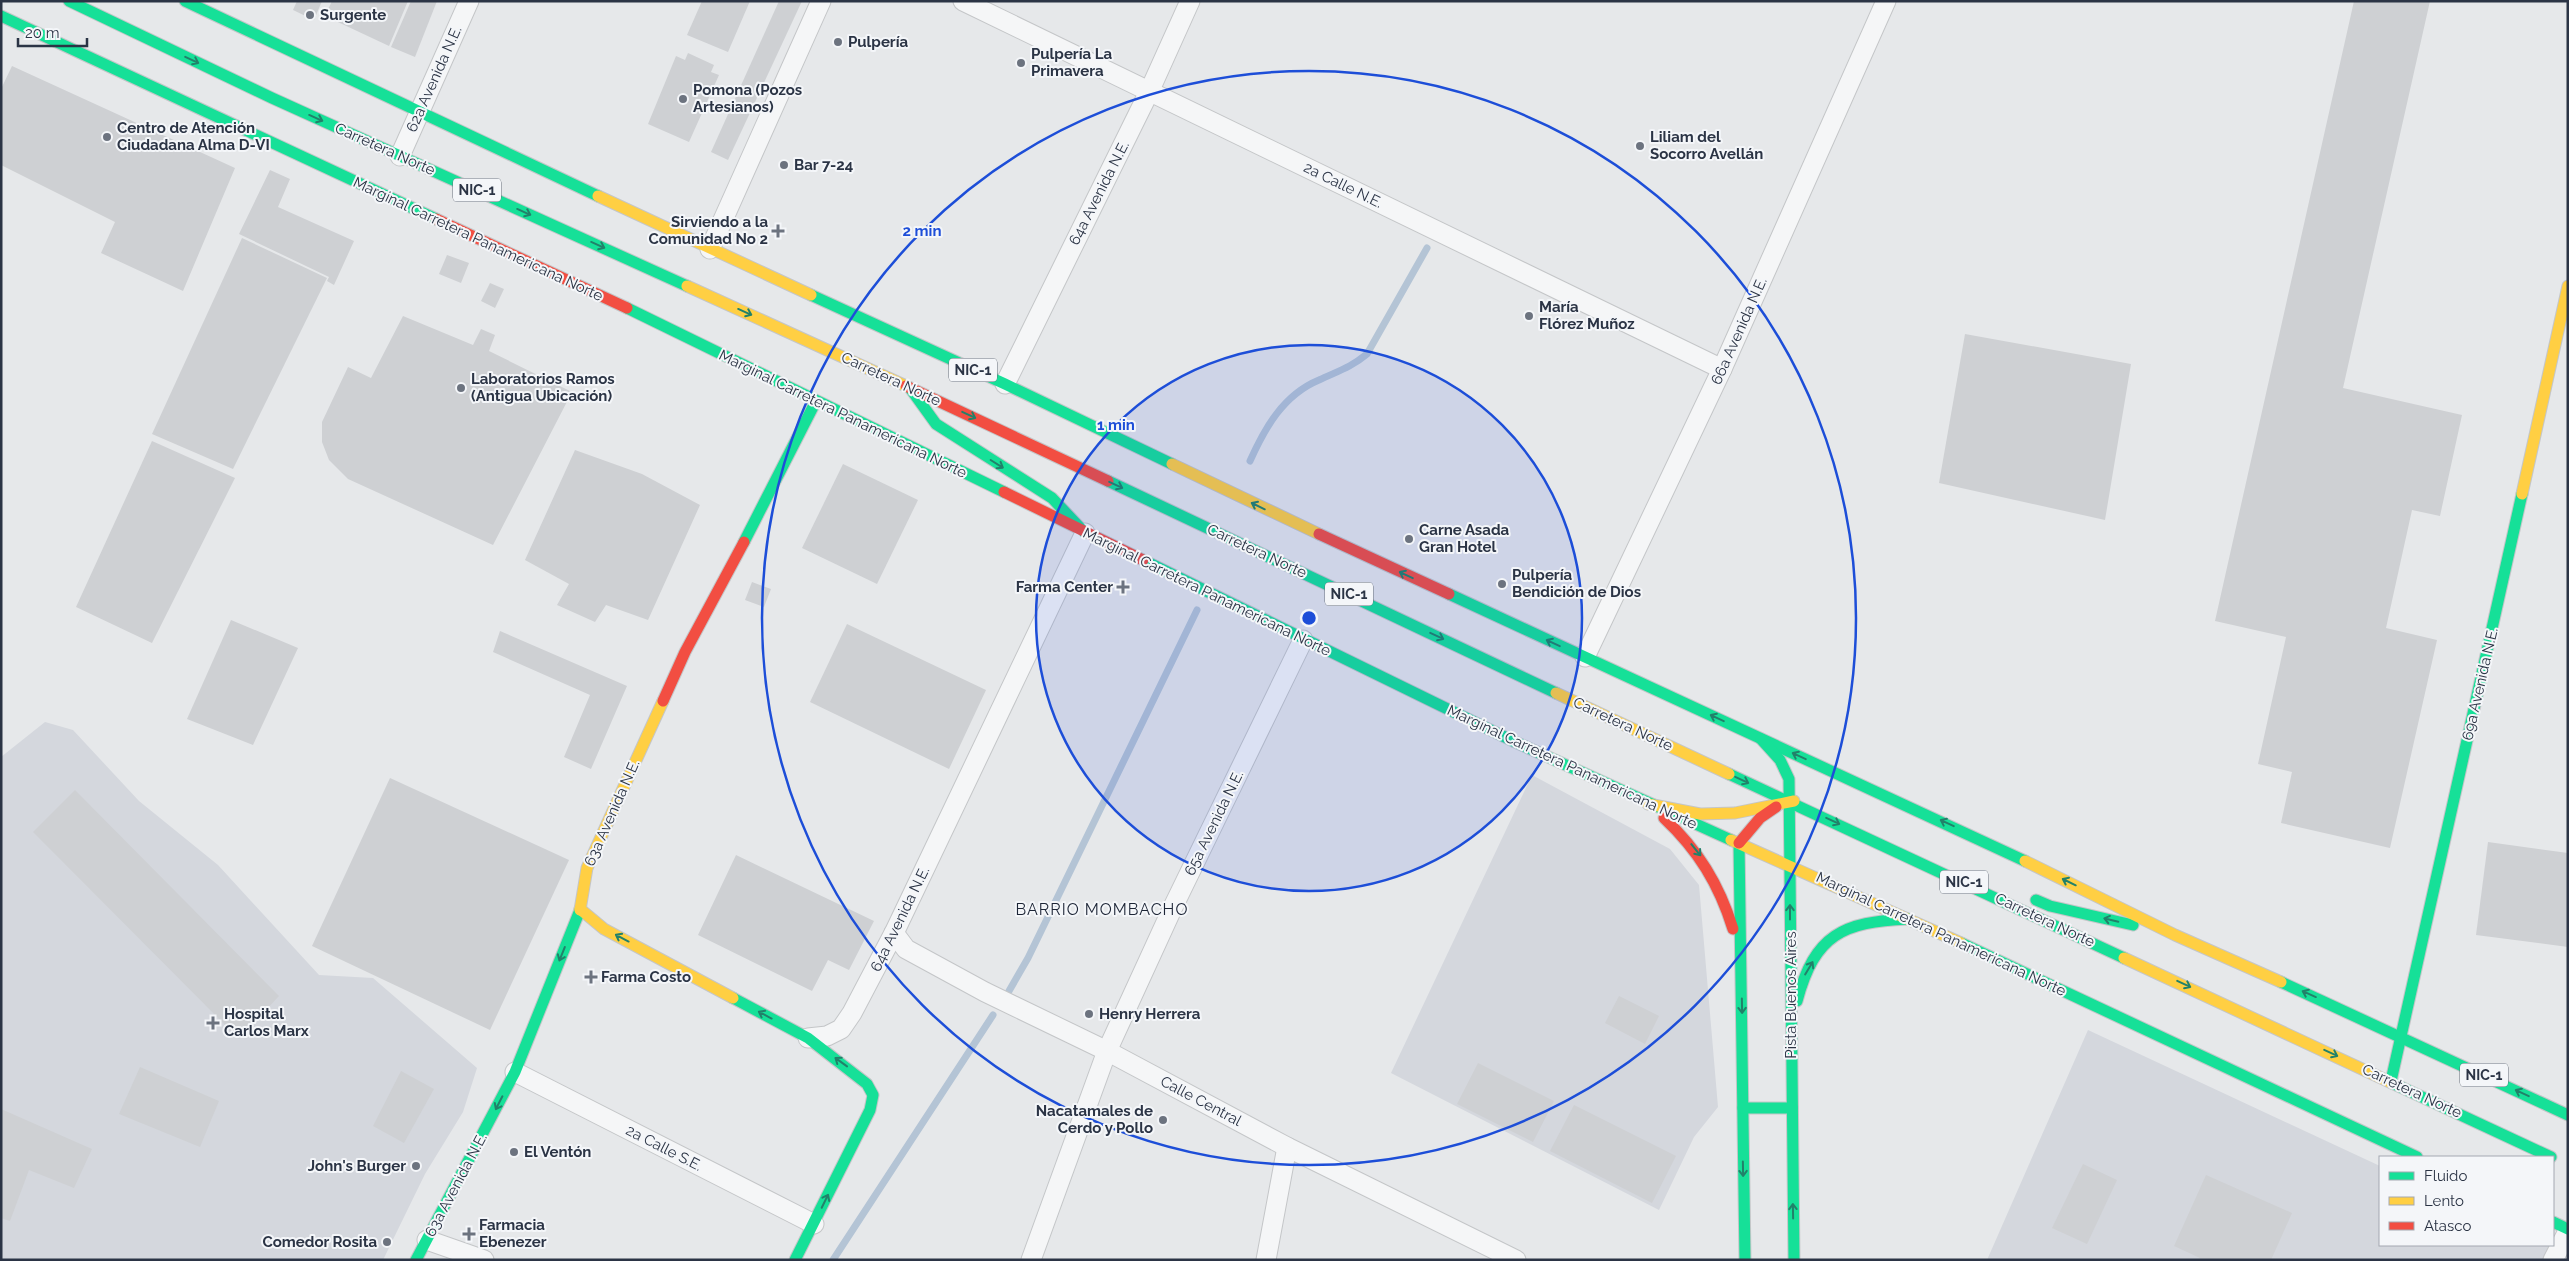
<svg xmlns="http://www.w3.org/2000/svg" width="2569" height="1261" font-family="Raleway,sans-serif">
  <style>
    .built { fill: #d4d7dd }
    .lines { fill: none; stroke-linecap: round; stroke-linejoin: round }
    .stream { stroke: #b4c4d5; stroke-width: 7 }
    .building { fill: #ced0d3 }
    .street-casing { stroke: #c4c6c8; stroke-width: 21 }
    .fast-casing { stroke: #c4c6c8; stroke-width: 13 }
    .slow-casing { stroke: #c4c6c8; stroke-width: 13 }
    .jam-casing { stroke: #c4c6c8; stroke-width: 13 }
    .street { stroke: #f5f6f7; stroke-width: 19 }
    .fast { stroke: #16e098; stroke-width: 11 }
    .slow { stroke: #ffcf43; stroke-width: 11 }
    .jam { stroke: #f24e42; stroke-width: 11 }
    .oneway { stroke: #22816a }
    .ring { fill: none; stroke: #1d4ed8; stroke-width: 2.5 }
    .poi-dot { fill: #6c737f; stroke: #f4f6f9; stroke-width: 2 }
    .labels { text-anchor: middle; stroke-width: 4; stroke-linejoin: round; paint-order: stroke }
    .shield { fill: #f4f6f9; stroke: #676e7b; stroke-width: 1 }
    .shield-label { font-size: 14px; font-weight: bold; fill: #2b3445 }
    .poi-label { font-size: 15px; font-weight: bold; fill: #2b3445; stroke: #f4f6f9; text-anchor: start }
    .street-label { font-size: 15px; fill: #2b3445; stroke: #f4f6f9 }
    .neighbourhood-label { font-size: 16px; letter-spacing: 1px; fill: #1d2536; stroke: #f4f6f9 }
    .centre { fill: #1d4ed8; stroke: #f4f6f9; stroke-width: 2.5 }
    .ring-label { font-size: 15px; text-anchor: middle; font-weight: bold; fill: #1d4ed8; stroke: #f4f6f9; stroke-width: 4; stroke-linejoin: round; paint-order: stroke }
  </style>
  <rect width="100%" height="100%" fill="#e6e8ea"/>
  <g class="built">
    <polygon points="45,722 73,730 139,801 218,865 319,975 373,978 477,1068 463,1112 425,1174 383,1260 1,1260 1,757"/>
    <polygon points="1532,775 1670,849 1699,885 1718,1107 1694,1137 1659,1210 1391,1073"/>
    <polygon points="2088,1030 2380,1166 2380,1245 2546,1245 2550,1247 2546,1260 1987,1260"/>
  </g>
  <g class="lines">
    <g class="stream">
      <path d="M1250,461C1265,428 1283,395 1319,380C1338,371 1350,368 1367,354L1427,248"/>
      <polyline points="1009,991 1028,958 1197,610"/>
      <polyline points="833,1260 993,1015"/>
    </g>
  </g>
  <g class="building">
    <polygon points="297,1 322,1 314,20 293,10"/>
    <polygon points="332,1 408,1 389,46 325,16"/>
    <polygon points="411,1 437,1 415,57 391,47"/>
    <polygon points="702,1 750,1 728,52 687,35"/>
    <polygon points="779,1 802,1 728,160 711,152"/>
    <polygon points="2354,1 2430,1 2343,388 2462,415 2440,516 2412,510 2386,628 2437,640 2390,848 2281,823 2292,772 2258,764 2286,637 2215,621"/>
    <polygon points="688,53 714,65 711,72 719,75 689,142 648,124 676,56 685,60"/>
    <polygon points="12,66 235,168 183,291 101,253 115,222 1,165 1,89"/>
    <polygon points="270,170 290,179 278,207 354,241 334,285 327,281 329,277 239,234"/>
    <polygon points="242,238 327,278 233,469 152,434"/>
    <polygon points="447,255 469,263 461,283 439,274"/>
    <polygon points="490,283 504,289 495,308 481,301"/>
    <polygon points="403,316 473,345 481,329 495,335 489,351 572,392 493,545 348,479 329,460 322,442 322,422 348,367 371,378"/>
    <polygon points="1965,334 2131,364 2105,520 1939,483"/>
    <polygon points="152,441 235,478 152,643 76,607"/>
    <polygon points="575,450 642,474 700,505 648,620 606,605 595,622 557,605 569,584 525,560"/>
    <polygon points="843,464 918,500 877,584 802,548"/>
    <polygon points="752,582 771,589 764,607 745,600"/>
    <polygon points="231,620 298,648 253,745 187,719"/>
    <polygon points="847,624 986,690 949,769 810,702"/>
    <polygon points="500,631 627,686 591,769 564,757 590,695 493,652"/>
    <polygon points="390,778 569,860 490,1030 312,946"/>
    <polygon points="75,790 279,996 239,1039 33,832"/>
    <polygon points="2488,842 2568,853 2568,947 2476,935"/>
    <polygon points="736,855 874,921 849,970 828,960 812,991 698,935"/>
    <polygon points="1619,996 1659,1016 1645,1044 1605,1023"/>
    <polygon points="1478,1063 1554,1101 1533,1142 1457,1104"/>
    <polygon points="140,1067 219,1101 200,1147 119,1114"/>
    <polygon points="401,1071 434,1089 404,1143 373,1126"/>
    <polygon points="1574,1105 1676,1156 1652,1203 1550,1151"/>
    <polygon points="1,1109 92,1149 74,1188 29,1170 10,1221 1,1218"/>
    <polygon points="2083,1164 2117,1180 2087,1244 2052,1228"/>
    <polygon points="2206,1175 2292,1213 2271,1260 2199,1260 2200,1258 2174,1246"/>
  </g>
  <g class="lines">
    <g class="street-casing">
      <g id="street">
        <polyline points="963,1 1722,369"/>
        <polyline points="400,156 469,1"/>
        <polyline points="710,249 821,1"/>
        <polyline points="1005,384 1149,92 1190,1"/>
        <polyline points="1585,657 1722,369 1886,1"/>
        <polyline points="894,933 906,949 985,992 1107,1051 1287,1147 1516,1260"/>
        <polyline points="808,1038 827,1036 841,1029 852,1013 894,933 1085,533"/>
        <polyline points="515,1072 814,1224"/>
        <polyline points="427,1240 484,1260"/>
        <polyline points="1031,1260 1107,1051 1173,907 1303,640"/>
        <polyline points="1266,1260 1287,1147"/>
        <polyline points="2553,1260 2568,1231"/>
      </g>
    </g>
    <g class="fast-casing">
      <g id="fast">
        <polyline points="69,1 272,98 687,286"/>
        <polyline points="185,1 598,196"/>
        <polyline points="1,16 436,219"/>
        <polyline points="811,295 1005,384 1172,464"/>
        <polyline points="627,308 1004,492"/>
        <polyline points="910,388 936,424 1052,498 1085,533"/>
        <polyline points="1108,481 1556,693"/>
        <polyline points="744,542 816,401"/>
        <polyline points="1143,560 1513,741 1731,840"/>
        <polyline points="1449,594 2025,861"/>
        <polyline points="1761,739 1780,760 1789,779 1794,1260"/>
        <polyline points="1729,774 2124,958"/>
        <polyline points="1739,843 1745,1260"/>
        <polyline points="2036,900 2050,906 2133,925"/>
        <polyline points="1961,943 2417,1157"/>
        <polyline points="2281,982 2568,1115"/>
        <polyline points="733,998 808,1038 867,1084 873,1095 870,1110 795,1260"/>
        <path d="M1797,1001C1815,934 1843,922 1908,919"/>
        <polyline points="2391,1081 2522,494"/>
        <polyline points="2392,1083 2551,1157"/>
        <polyline points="1743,1108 1792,1108"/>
        <polyline points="2553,1222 2568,1229"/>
        <polyline points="416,1260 515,1072 580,910"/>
      </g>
    </g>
    <g class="slow-casing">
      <g id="slow">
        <polyline points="598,196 811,295"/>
        <polyline points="687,286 906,386"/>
        <polyline points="1172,464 1319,534"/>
        <polyline points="2522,494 2568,286"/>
        <polyline points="1556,693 1729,774"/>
        <polyline points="1648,804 1700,814 1735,813 1794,801"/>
        <polyline points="1731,840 1961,943"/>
        <polyline points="2025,861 2175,935 2281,982"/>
        <polyline points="580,909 604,929 733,998"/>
        <polyline points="580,910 587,868 663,701"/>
        <polyline points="2124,958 2392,1083"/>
      </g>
    </g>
    <g class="jam-casing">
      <g id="jam">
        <polyline points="436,219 627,308"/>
        <polyline points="906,386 1108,481"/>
        <polyline points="1004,492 1143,560"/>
        <polyline points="1319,534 1449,594"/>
        <polyline points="663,701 685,652 744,542"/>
        <path d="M1664,818C1698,850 1719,884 1733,929"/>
        <polyline points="1739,843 1760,818 1776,807"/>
      </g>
    </g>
    <use href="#street" class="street"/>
    <use href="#fast" class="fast"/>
    <use href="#slow" class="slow"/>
    <use href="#jam" class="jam"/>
  </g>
  <defs><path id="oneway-shaft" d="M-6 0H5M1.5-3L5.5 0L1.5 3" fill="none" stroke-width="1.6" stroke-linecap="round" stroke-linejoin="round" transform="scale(1.25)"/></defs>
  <g class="oneway">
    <use href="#oneway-shaft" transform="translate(192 60) rotate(25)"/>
    <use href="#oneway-shaft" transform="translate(316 118) rotate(24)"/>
    <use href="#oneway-shaft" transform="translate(524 212) rotate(24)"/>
    <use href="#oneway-shaft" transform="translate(598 245) rotate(24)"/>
    <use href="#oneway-shaft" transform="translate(745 312) rotate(24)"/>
    <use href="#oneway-shaft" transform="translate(969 415) rotate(25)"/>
    <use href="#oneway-shaft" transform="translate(997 464) rotate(32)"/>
    <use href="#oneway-shaft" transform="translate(1116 485) rotate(25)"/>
    <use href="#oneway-shaft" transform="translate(1258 506) rotate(-154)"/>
    <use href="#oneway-shaft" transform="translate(1406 575) rotate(-155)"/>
    <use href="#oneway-shaft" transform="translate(1437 636) rotate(25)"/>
    <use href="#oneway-shaft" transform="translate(1553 643) rotate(-155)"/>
    <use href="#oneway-shaft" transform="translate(1717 718) rotate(-155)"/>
    <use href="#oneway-shaft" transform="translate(1799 756) rotate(-155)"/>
    <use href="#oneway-shaft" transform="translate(1742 780) rotate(25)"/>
    <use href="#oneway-shaft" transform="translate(1833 821) rotate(25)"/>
    <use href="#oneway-shaft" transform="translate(1947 823) rotate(-155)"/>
    <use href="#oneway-shaft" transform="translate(1696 850) rotate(51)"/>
    <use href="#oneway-shaft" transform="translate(2069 882) rotate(-154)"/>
    <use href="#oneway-shaft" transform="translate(1790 912) rotate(-90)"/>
    <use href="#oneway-shaft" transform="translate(2111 920) rotate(-167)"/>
    <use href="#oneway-shaft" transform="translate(622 938) rotate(-152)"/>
    <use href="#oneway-shaft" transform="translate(562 954) rotate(112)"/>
    <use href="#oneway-shaft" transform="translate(1809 968) rotate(-59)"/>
    <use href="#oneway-shaft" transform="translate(2184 984) rotate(25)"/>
    <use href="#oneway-shaft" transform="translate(2309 994) rotate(-156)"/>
    <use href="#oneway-shaft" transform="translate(1742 1006) rotate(89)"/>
    <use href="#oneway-shaft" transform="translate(765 1015) rotate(-152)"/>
    <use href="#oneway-shaft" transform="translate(2331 1053) rotate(25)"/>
    <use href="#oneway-shaft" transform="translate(841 1062) rotate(-144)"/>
    <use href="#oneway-shaft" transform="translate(2522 1093) rotate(-155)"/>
    <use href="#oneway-shaft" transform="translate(499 1103) rotate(117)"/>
    <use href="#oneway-shaft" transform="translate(1743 1169) rotate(89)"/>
    <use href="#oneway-shaft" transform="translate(825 1201) rotate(-64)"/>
    <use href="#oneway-shaft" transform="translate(1793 1211) rotate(-91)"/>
  </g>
  <circle cx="1309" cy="618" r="273" fill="#1d4ed8" fill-opacity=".12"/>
  <g class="ring">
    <circle cx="1309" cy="618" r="273"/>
    <circle cx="1309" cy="618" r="547"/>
  </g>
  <g class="poi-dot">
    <circle cx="310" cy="15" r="5"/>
    <circle cx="838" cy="42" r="5"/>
    <circle cx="1021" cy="63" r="5"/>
    <circle cx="683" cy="99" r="5"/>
    <circle cx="107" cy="137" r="5"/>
    <circle cx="1640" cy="146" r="5"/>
    <circle cx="784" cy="165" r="5"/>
    <path d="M775.5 223.5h5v5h5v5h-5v5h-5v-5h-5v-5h5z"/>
    <circle cx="1529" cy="316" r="5"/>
    <circle cx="461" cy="388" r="5"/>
    <circle cx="1409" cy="539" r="5"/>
    <circle cx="1502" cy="584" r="5"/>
    <path d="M1120.5 579.5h5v5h5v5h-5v5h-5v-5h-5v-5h5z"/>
    <path d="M588.5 969.5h5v5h5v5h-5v5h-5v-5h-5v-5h5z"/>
    <circle cx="1089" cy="1014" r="5"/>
    <path d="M210.5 1015.5h5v5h5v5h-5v5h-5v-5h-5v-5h5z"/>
    <circle cx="1163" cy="1120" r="5"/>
    <circle cx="514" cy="1152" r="5"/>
    <circle cx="416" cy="1166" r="5"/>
    <path d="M466.5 1226.5h5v5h5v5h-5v5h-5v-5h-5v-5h5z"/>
    <circle cx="387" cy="1242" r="5"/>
  </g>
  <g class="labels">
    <g class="shield">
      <rect x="453" y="178.5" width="48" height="23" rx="4"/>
      <rect x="949" y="358.5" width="48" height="23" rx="4"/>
      <rect x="1325" y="582.5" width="48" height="23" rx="4"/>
      <rect x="1940" y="870.5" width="48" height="23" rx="4"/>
      <rect x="2460" y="1063.5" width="48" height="23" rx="4"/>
    </g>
    <g class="shield-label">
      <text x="477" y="195">NIC-1</text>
      <text x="973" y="375">NIC-1</text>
      <text x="1349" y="599">NIC-1</text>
      <text x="1964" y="887">NIC-1</text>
      <text x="2484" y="1080">NIC-1</text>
    </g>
    <g class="poi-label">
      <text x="320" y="20">Surgente</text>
      <text x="848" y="47">Pulpería</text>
      <text x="1031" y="59">Pulpería La<tspan x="1031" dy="17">Primavera</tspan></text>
      <text x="693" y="95">Pomona (Pozos<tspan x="693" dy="17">Artesianos)</tspan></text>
      <text x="117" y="133">Centro de Atención<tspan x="117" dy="17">Ciudadana Alma D-VI</tspan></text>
      <text x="1650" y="142">Liliam del<tspan x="1650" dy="17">Socorro Avellán</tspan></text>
      <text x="794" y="170">Bar 7-24</text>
      <text x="768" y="227" text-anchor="end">Sirviendo a la<tspan x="768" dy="17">Comunidad No 2</tspan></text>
      <text x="1539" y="312">María<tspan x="1539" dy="17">Flórez Muñoz</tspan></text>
      <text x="471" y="384">Laboratorios Ramos<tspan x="471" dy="17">(Antigua Ubicación)</tspan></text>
      <text x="1419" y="535">Carne Asada<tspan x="1419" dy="17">Gran Hotel</tspan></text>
      <text x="1512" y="580">Pulpería<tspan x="1512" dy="17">Bendición de Dios</tspan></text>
      <text x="1113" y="592" text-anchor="end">Farma Center</text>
      <text x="601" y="982">Farma Costo</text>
      <text x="224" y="1019">Hospital<tspan x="224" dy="17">Carlos Marx</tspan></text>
      <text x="1099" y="1019">Henry Herrera</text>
      <text x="1153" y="1116" text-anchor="end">Nacatamales de<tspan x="1153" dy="17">Cerdo y Pollo</tspan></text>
      <text x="524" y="1157">El Ventón</text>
      <text x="406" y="1171" text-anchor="end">John's Burger</text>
      <text x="479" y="1230">Farmacia<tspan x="479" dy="17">Ebenezer</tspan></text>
      <text x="377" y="1247" text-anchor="end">Comedor Rosita</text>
    </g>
    <g class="street-label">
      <text transform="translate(434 79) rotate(-66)" y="5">62a Avenida N.E.</text>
      <text transform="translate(385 149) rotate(24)" y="5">Carretera Norte</text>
      <text transform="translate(1343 185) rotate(26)" y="5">2a Calle N.E.</text>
      <text transform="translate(1099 193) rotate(-63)" y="5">64a Avenida N.E.</text>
      <text transform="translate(478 239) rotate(25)" y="5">Marginal Carretera Panamericana Norte</text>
      <text transform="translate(1739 331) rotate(-66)" y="5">66a Avenida N.E.</text>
      <text transform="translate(891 379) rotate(25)" y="5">Carretera Norte</text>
      <text transform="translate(843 414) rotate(26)" y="5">Marginal Carretera Panamericana Norte</text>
      <text transform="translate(1257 551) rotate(25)" y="5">Carretera Norte</text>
      <text transform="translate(1207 592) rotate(26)" y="5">Marginal Carretera Panamericana Norte</text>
      <text transform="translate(2480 684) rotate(-77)" y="5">69a Avenida N.E.</text>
      <text transform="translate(1623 724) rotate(25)" y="5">Carretera Norte</text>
      <text transform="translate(1572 767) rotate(25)" y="5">Marginal Carretera Panamericana Norte</text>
      <text transform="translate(612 813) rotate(-66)" y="5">63a Avenida N.E.</text>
      <text transform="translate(1214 823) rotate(-64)" y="5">65a Avenida N.E.</text>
      <text transform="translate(900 919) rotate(-64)" y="5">64a Avenida N.E.</text>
      <text transform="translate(2045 920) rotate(25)" y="5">Carretera Norte</text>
      <text transform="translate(1941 934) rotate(25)" y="5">Marginal Carretera Panamericana Norte</text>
      <text transform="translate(1791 995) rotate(-90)" y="5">Pista Buenos Aires</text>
      <text transform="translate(2412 1091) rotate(25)" y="5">Carretera Norte</text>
      <text transform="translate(1201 1101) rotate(28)" y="5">Calle Central</text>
      <text transform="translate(664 1148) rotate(27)" y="5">2a Calle S.E.</text>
      <text transform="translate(456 1185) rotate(-62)" y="5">63a Avenida N.E.</text>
    </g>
    <g class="neighbourhood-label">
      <text x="1102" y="915">BARRIO MOMBACHO</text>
    </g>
  </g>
  <circle cx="1309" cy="618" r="8" class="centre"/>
  <g class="ring-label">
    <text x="922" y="236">2 min</text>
    <text x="1116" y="430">1 min</text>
  </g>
  <rect width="2569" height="1261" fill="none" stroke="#2b3445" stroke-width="5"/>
  <rect x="2379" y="1156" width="175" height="90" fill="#f4f6f9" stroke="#a4a8b1"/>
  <rect x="2389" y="1172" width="25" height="8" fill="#16e098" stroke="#a4a8b1"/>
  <text x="2424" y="1181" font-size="15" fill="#2b3445">Fluido</text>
  <rect x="2389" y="1197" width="25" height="8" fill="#ffcf43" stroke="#a4a8b1"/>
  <text x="2424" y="1206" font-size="15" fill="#2b3445">Lento</text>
  <rect x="2389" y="1222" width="25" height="8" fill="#f24e42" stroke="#a4a8b1"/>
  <text x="2424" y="1231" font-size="15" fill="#2b3445">Atasco</text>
  <path d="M18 38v8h69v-8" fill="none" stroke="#2b3445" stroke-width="2.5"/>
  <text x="25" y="38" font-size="15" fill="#2b3445" stroke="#f4f6f9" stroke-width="4" paint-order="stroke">20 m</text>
</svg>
